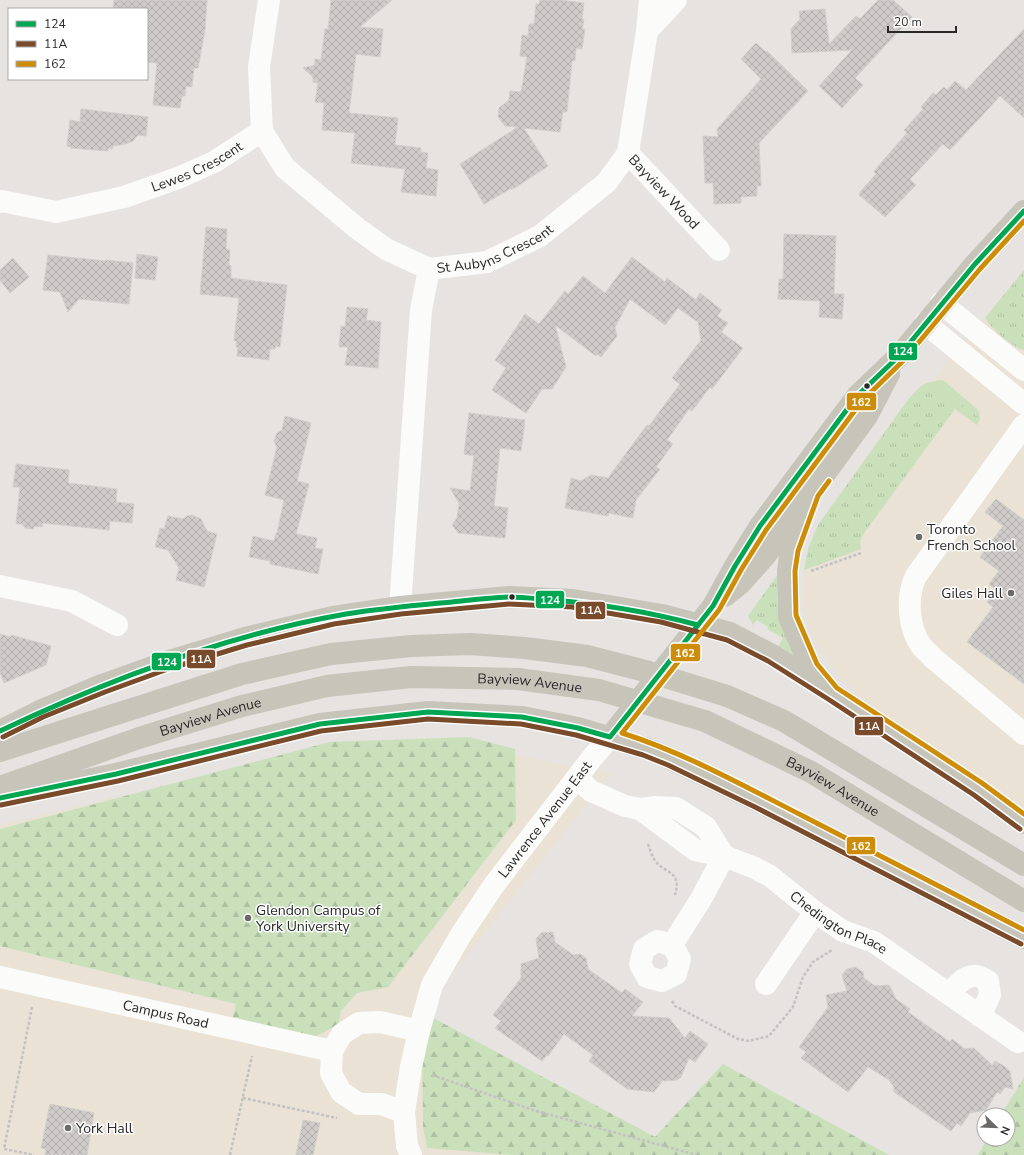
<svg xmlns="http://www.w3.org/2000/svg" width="1024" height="1155" font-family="'Nunito Sans',sans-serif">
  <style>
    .education { fill: #e9e2d5 }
    .grass { fill: url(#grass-tufts) }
    .forest { fill: url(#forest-firs) }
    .garden { fill: #c9e0bb }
    .building { fill: url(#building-cross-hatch); stroke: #d1cfcc }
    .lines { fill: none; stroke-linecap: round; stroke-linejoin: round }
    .path { stroke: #c3c2c2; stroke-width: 2.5; stroke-dasharray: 3 2; stroke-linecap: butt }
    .minor { stroke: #fbfbfa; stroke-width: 22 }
    .major { stroke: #c7c4ba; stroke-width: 22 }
    .bus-1-casing { stroke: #fff; stroke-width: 8 }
    .bus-2-casing { stroke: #fff; stroke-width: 8 }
    .bus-3-casing { stroke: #fff; stroke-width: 8 }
    .bus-1 { stroke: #00a651; stroke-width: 5 }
    .bus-2 { stroke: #7a4b2a; stroke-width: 5 }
    .bus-3 { stroke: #ce8d08; stroke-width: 5 }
    .bus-dot { fill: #292929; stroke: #fff; stroke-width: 1.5 }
    .poi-dot { fill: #6b6a69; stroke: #fff; stroke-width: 1.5 }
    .labels { text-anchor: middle; stroke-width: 3; stroke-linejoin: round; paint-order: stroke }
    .street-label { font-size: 14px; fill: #292929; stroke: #fff }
    .poi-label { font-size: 14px; fill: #292929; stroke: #fff; text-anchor: start }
    .line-badge { stroke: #fff; stroke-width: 1.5 }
    .badge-label { font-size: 11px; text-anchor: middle; font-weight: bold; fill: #fff }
  </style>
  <defs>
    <pattern id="grass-tufts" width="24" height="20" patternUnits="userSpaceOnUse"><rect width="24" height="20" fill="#c9e0bb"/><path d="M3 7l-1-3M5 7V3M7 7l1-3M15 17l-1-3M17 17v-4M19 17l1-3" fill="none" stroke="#adc0a1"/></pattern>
    <pattern id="forest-firs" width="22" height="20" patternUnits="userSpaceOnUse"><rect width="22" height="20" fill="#c9e0bb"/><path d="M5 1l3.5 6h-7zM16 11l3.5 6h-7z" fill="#adc0a1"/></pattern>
    <pattern id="building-cross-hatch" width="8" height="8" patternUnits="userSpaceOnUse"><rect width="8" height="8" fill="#cecbc9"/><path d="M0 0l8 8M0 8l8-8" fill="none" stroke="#b1aead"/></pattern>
  </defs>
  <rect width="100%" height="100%" fill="#e6e3e0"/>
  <g class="education">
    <polygon points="1024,270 1024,809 896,723 862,698 838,675 820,651 806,622 802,599 803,576 808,549 818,525 907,401 920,387 924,383 931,382"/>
    <polygon points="467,746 611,774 422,1012 655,1137 723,1064 889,1155 0,1155 0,825 98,801 300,756"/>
  </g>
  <g class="grass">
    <path d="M1024,270V350C1011,347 992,329 985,318Z"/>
    <path d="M931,382L980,418L977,425L955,409L864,533L860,541L861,549L804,570L808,549L818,525L907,401C914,393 920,384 931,382Z"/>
    <polygon points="778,574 777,598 779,616 798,659 777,649 783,638 767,629 768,627 757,620 753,625 748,616"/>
  </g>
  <g class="forest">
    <polygon points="469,737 515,749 516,820 388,987 357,993 341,1011 338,1025 314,1037 233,1017 236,1004 0,946 0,829 330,742"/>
    <polygon points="422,1012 655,1137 723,1064 889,1155 512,1155 427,1148 423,1127"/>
    <polygon points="1024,1077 1024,1155 978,1155 987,1139 1008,1139 1008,1115 1001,1115"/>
  </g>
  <polygon class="garden" points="940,380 944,381 976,408 979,412 980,418 931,382"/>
  <g class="building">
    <polygon points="114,0 207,0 205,30 198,68 194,68 192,87 186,86 185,96 182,96 180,108 153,105 157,63 147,62 147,33 149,16 147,16 147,9 113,9"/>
    <polygon points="331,0 392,0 360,27 383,29 380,57 356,54 349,113 398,118 395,145 421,148 421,152 428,153 426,168 438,170 436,196 401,192 405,169 351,163 355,133 322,130 324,103 315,102 318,83 313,82 313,77 303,68 315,65 315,59 321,60 325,29 328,29"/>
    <polygon points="540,0 560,0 584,3 582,19 584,20 582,29 585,29 582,49 576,48 575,61 572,61 567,112 563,112 560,132 524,128 548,166 513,189 510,189 484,204 460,164 518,127 505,126 498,117 499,108 509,100 510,91 521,92 527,57 520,56 522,35 528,36 529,24 534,24 536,4 539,4"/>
    <polygon points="878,0 893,0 912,17 855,78 863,85 842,108 819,86 852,50 792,53 791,29 800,19 799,11 825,9 829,44 856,16 860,19"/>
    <polygon points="1024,29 1024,118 1000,96 950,150 943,144 910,179 916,185 885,217 859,195 860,193 860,192 876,174 874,171 907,133 904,130 923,109 921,107 933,93 936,95 944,87 947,90 955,81 966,90"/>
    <polygon points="756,43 766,52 767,51 808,91 759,143 761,186 757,186 757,196 741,197 741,203 714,204 713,183 705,183 703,136 718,137 717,129 761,79 741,59"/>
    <polygon points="81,109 148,117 146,136 138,135 133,141 126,144 113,146 112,149 108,148 108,151 70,148 71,147 67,146 70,120 80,122"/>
    <polygon points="206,227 227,229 226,249 230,250 229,265 231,266 231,278 287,285 280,347 276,346 275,349 270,349 269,360 237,356 238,348 236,347 237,341 234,341 239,298 200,294"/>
    <polygon points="784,234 836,236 834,294 844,294 842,319 819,317 820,301 778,299 779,279 783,279"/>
    <polygon points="137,254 158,257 155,280 135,278"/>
    <polygon points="48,255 105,261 106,260 133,263 129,304 79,299 68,312 60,292 43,290"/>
    <polygon points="632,257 665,282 667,278 696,300 700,293 722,310 717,316 728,323 721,332 743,348 712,389 710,387 692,411 689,409 667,440 673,444 656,467 660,469 636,500 633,518 609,513 608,516 565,508 571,478 581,481 591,475 608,478 647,425 649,426 680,384 672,378 701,340 698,322 678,308 665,325 630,299 615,327 617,336 601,357 597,354 596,356 555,325 566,367 552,389 542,389 526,413 492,390 506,368 495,360 525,314 539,324 565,291 568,294 583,276 605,293"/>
    <polygon points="13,258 29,277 10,293 0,280 0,270"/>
    <polygon points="347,307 368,309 366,320 381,322 378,368 345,365 348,347 339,347 341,326 345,327"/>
    <polygon points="469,413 525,420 521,451 500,448 494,506 508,508 505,538 458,533 452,525 457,518 459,503 450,488 470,491 474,456 464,454"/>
    <polygon points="285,416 311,423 297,481 309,484 296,534 317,538 315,548 323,549 318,574 270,564 270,561 249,557 253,536 274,541 276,533 277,533 284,500 265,495 277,447 274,441 277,433 282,430"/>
    <polygon points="16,464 69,470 68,483 117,489 116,502 134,504 132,523 110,521 109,530 43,523 42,527 35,526 33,529 25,528 22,524 16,524 20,487 13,487"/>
    <polygon points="996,499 1024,520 1024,684 967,642 993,607 987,602 996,590 989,584 999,571 980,557 1003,526 985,512"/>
    <polygon points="192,515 201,519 207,531 217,534 204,587 176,580 179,568 168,550 155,547 160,528 164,529 168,516 183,519 187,516"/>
    <polygon points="0,634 11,637 11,635 51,646 46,665 4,683 0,672"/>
    <polygon points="553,932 555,942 573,955 580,954 586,958 588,969 622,993 625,989 643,1002 632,1016 669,1018 685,1038 690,1031 708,1044 695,1062 689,1058 681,1077 677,1080 664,1081 663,1080 654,1092 627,1089 589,1061 593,1055 564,1034 548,1056 547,1055 542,1061 495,1028 501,1021 493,1015 521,978 521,964 539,958 536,939 541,933"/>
    <polygon points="855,967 863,972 864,978 875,986 889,985 896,999 910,1009 908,1012 950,1042 952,1039 965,1049 974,1048 992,1065 995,1061 1004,1066 1010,1071 1013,1089 1005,1087 1000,1094 997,1092 986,1110 970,1113 961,1126 957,1123 951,1131 894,1092 894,1087 889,1080 868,1067 848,1092 801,1058 806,1052 799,1047 828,1007 826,995 847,991 842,975 847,969"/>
    <polygon points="50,1104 94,1113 87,1155 45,1155 46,1149 41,1148 42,1143"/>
    <polygon points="303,1120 320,1123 313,1155 296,1155"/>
  </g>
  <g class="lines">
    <g class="path">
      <polyline points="811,571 861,553"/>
      <path d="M648,844C650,850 652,857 656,862C666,874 682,871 675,895"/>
      <polyline points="672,1001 675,1006 738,1039 749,1041 769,1036 793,1007 803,977 813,962 832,950"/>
      <polyline points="32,1007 4,1149 34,1155"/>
      <polyline points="432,1075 536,1111 697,1155"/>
      <polyline points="243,1098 337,1118"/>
      <polyline points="230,1155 252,1056"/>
    </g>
    <g class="minor">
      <path id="s1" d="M269,0L259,67L262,131L285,168L358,229L386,249L429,269L487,262L540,236L606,183L628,153L647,31L650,0"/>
      <polyline points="647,31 676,0"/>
      <path id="s2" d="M628,153L719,250"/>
      <path id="s3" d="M0,202L2,201L56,212L124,197L178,178L214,162L262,131"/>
      <polyline points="941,303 1024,370"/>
      <polyline points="925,323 1024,404"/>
      <path d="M1024,425L916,576C906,596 908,629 922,647C926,651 930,654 933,658L1024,734"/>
      <polyline points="0,586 72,601 117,625"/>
      <polyline points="400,607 421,310 429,269"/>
      <polyline points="577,778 591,791 625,806 640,809 656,807 676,808 706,827 724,856"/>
      <path id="s4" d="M640,809L695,850L724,856L755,868L770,876L815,912L843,931L874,942L1018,1042"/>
      <polygon points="657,941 672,945 680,959 676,974 662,981 647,977 640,964 644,949"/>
      <polyline points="672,945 701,899 724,856"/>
      <path id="s5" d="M0,977L332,1051"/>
      <polyline points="766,984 815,912"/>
      <path d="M950,994C956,986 964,975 976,976C979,976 984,979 988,981L990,995L980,1016"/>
      <polyline points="404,1112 381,1104 359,1104 341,1092 331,1073 332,1051 342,1034 359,1023 380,1022 419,1031"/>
      <path id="s6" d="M411,1155L407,1146L404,1112L411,1067L419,1031L432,985L462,933L494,885L592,758L610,737"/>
    </g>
    <g class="major">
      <polyline points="802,518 791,549 788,571 789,617 811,668 823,683"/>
      <polyline points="725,596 740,584 765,556 867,416 889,374"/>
      <polyline points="0,731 40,711 102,685 166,662 245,638 333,617 400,607 509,597 573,600 662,615 730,633 772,655 832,693 978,789 1024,823"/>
      <polyline points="610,737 713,606 735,566 760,526 857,396 899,356 975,264 1024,211"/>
      <polyline points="0,751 242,674 331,654 411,646 471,644 525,648 587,656 649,672 727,696 784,721 1024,865"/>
      <path id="s7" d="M0,787L139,738L242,706L327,686L411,677L518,679L599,690L705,721L811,772L1024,901"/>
      <polyline points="9,796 116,774 320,724 428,712 522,717 578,728 645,748 671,759 758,801 1024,938"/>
    </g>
    <g class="bus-1-casing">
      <g id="bus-1">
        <path d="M0,731C110,679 226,635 346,614C377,609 408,606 440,603C463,601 485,598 508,597C519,597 530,598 541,599C595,603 646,611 698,625"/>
        <polyline points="0,798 116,774 320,724 428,712 522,717 578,728 610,737 713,606 735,566 760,526 857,396 899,356 975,264 1024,211"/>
      </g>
    </g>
    <g class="bus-2-casing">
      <g id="bus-2">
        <polyline points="3,737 43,717 105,692 168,669 247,645 334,624 401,614 509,604 572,607 661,622 727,640 768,661 828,699 974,795 1020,829"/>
        <polyline points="1,805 118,781 321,731 428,719 521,724 576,735 643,755 668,765 755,807 1021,944"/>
      </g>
    </g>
    <g class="bus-3-casing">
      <g id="bus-3">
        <path d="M1024,221L980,269L904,360L862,401L766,530L741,570L719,610L622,733C685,753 744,786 803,816C877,854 950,892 1024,930"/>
        <polyline points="829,481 818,496 798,551 795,571 796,615 817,664 837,688 982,783 1024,814"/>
      </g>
    </g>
    <use href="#bus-1" class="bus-1"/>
    <use href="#bus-2" class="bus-2"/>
    <use href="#bus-3" class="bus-3"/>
  </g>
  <g class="bus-dot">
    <circle cx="867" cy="386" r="3.5"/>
    <circle cx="512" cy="597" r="3.5"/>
  </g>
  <g class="poi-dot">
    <circle cx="919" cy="537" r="4"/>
    <circle cx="1011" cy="593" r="4"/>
    <circle cx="248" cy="918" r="4"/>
    <circle cx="68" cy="1128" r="4"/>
  </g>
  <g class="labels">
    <g class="street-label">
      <text dy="5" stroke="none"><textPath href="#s3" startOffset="206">Lewes Crescent</textPath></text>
      <text dy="5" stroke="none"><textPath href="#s2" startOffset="53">Bayview Wood</textPath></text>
      <text dy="5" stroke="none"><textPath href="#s1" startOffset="422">St Aubyns Crescent</textPath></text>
      <text dy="5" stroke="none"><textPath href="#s7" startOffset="546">Bayview Avenue</textPath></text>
      <text dy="5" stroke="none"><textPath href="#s7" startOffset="222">Bayview Avenue</textPath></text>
      <text dy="5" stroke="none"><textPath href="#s7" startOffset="870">Bayview Avenue</textPath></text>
      <text dy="5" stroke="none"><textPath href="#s6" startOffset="375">Lawrence Avenue East</textPath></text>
      <text dy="5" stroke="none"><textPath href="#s4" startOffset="232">Chedington Place</textPath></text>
      <text dy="5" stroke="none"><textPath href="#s5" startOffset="170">Campus Road</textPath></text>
    </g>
    <g class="poi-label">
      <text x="927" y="534">Toronto<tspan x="927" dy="16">French School</tspan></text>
      <text x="1003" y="598" text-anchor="end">Giles Hall</text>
      <text x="256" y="915">Glendon Campus of<tspan x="256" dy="16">York University</tspan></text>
      <text x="76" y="1133">York Hall</text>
    </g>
  </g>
  <g class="line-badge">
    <rect x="888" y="342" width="30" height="19" rx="4" fill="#00a651"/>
    <rect x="846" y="392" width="31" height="19" rx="4" fill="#ce8d08"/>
    <rect x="535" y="590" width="30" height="19" rx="4" fill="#00a651"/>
    <rect x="575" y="601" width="31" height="19" rx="4" fill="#7a4b2a"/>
    <rect x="670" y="643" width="31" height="19" rx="4" fill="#ce8d08"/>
    <rect x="186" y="649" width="30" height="20" rx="4" fill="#7a4b2a"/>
    <rect x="151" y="652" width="31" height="19" rx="4" fill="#00a651"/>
    <rect x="854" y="716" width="30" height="20" rx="4" fill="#7a4b2a"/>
    <rect x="846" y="836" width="30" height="19" rx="4" fill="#ce8d08"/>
  </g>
  <g class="badge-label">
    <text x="903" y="355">124</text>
    <text x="861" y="406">162</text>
    <text x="550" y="604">124</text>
    <text x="591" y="614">11A</text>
    <text x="685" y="657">162</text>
    <text x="201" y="663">11A</text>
    <text x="167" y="666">124</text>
    <text x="869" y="730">11A</text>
    <text x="861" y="850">162</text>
  </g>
  <rect x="8" y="8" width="140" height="72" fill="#ffffff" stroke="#a9a9a9"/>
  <rect x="16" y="21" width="20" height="6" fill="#00a651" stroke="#a9a9a9"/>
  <text x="44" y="28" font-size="12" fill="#292929">124</text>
  <rect x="16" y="41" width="20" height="6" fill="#7a4b2a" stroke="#a9a9a9"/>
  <text x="44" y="48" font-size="12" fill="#292929">11A</text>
  <rect x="16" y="61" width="20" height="6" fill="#ce8d08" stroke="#a9a9a9"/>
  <text x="44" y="68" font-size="12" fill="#292929">162</text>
  <g transform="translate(996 1127) rotate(113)"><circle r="19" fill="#ffffff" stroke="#a9a9a9"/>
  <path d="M0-3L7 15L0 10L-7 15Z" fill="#6b6a69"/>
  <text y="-6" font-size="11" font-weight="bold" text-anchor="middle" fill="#292929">N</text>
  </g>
  <path d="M888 26v6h68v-6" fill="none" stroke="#292929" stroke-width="2"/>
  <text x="894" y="26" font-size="12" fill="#292929" stroke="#ffffff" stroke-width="3" paint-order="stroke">20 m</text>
</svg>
